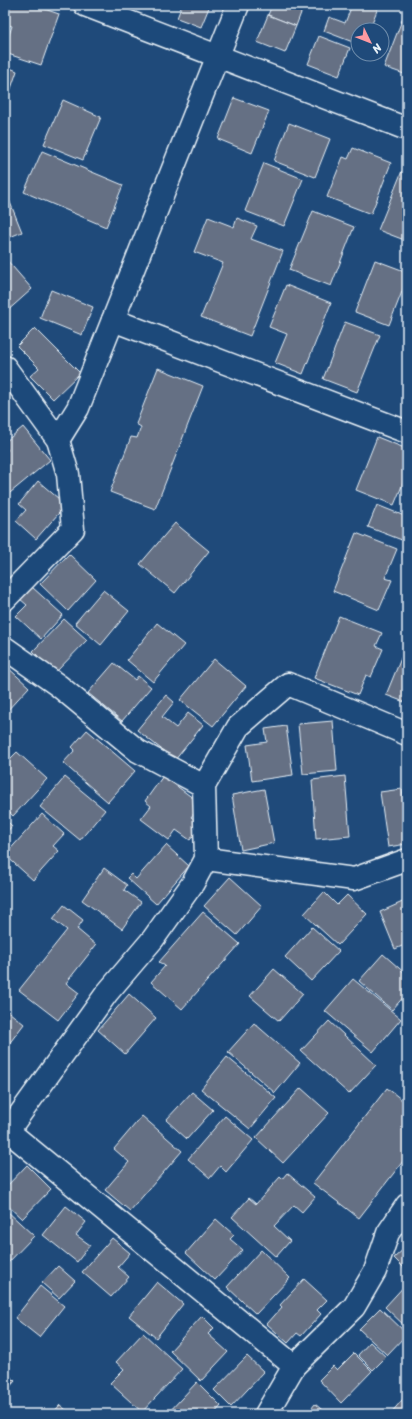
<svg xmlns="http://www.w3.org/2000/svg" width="412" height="1419" font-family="Sriracha,sans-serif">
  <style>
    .building { fill: #657084; stroke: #e8f1f8 }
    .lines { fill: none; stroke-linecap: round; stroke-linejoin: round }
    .street-casing { stroke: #e8f1f8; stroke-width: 25 }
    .street { stroke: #1f4a7a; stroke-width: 22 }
  </style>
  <rect width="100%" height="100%" fill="#1f4a7a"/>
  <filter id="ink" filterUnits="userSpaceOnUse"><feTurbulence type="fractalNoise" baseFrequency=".025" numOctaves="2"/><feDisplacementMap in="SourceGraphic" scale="8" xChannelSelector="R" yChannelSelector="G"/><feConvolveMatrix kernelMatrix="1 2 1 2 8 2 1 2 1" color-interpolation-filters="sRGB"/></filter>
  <g filter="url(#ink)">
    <g class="building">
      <polygon points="5,5 33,5 59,14 41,65 5,53 5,47 12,26 5,24"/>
      <polygon points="182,5 210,5 201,27 177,18"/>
      <polygon points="272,5 304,5 296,26 268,15"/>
      <polygon points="352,5 371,5 378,8 369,30 358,30 358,44 324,31 329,17 345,23"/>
      <polygon points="407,7 407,75 384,67"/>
      <polygon points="268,15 296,26 285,53 257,42"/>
      <polygon points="319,36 350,48 339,76 308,64"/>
      <polygon points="5,66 17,71 5,106"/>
      <polygon points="234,98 269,111 252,153 218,139"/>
      <polygon points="63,100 101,117 83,160 44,144"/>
      <polygon points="289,123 330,139 315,177 274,161"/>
      <polygon points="353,148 391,163 371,214 327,197 343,157 348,159"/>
      <polygon points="42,151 123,185 106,227 24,192"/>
      <polygon points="264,163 303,179 284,226 245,211"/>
      <polygon points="402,171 407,173 407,241 378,230"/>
      <polygon points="5,190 22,232 5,239"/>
      <polygon points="313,211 354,227 331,286 289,270"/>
      <polygon points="208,217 234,227 237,218 257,226 251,239 283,251 250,336 201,317 223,263 194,252"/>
      <polygon points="6,259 32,289 5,313 5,261"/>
      <polygon points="375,260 407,272 407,279 389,325 355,312"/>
      <polygon points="286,285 331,303 303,374 275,363 287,334 269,327"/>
      <polygon points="51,290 93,307 82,335 40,318"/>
      <polygon points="345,322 380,335 357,392 323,379"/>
      <polygon points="35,328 80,373 53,399 30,376 39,368 17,346"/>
      <polygon points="158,368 203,386 155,509 110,492 131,437 137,438 141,427 136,424"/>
      <polygon points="23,427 50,460 5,497 5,453 8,450 5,446 5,442"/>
      <polygon points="377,437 407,449 407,474 394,505 356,490"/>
      <polygon points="38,481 66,505 36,539 16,521 26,510 19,504"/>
      <polygon points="377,505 407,517 407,542 368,527"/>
      <polygon points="175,523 209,551 175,593 140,564"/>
      <polygon points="356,533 397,549 385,578 392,580 379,610 333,591"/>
      <polygon points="69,554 96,580 68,611 40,584"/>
      <polygon points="32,587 63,615 41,639 16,616 27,605 20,599"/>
      <polygon points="103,590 129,611 101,645 75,623"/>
      <polygon points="339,616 382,633 376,646 383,649 371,677 366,675 358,695 314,678"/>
      <polygon points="64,619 87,640 55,673 33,651"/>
      <polygon points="157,623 184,645 153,682 127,660"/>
      <polygon points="406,646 407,646 407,703 386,695"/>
      <polygon points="214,659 246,686 213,726 180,700"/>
      <polygon points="114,663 135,680 138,676 151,687 122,721 88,693"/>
      <polygon points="5,665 29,687 5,713"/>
      <polygon points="166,695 174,702 162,717 176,728 188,713 203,725 175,760 137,730"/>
      <polygon points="333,721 337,771 303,774 298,724"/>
      <polygon points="286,726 293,775 252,781 247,745 267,742 265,729"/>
      <polygon points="87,730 135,771 108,802 63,763 75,750 72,747"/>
      <polygon points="17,752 47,779 13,816 5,808 5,764"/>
      <polygon points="163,776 201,804 191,817 201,825 190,840 176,830 169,840 141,819 151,806 145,801"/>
      <polygon points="345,776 350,836 316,839 312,780"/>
      <polygon points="65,777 105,810 80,840 40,807"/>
      <polygon points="264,789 274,843 241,850 232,795"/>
      <polygon points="402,789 407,822 407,844 388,847 380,792"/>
      <polygon points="42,814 64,834 53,846 59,851 33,880 5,855"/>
      <polygon points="5,819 12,826 5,834"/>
      <polygon points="166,845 189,866 156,904 127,878 131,874 136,879"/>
      <polygon points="104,868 127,885 124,890 141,902 122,929 82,900"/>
      <polygon points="230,877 262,906 237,935 204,906"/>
      <polygon points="324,892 337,905 347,895 367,914 338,945 304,914"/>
      <polygon points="407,900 407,944 395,949 380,912"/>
      <polygon points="64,905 83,920 77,929 96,945 66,983 79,993 58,1020 19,990 67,930 53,919"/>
      <polygon points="203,912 240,944 182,1009 151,982 165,966 159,962"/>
      <polygon points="312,927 339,951 311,981 285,957"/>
      <polygon points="383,954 407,975 407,993 392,1010 359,981"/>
      <polygon points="274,969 303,994 279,1021 250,996"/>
      <polygon points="353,979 401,1019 373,1052 325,1011"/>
      <polygon points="129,994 156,1018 125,1054 98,1030"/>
      <polygon points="5,1009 24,1024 5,1049"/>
      <polygon points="329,1021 376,1065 349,1094 301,1051"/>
      <polygon points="254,1023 300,1063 275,1093 228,1052"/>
      <polygon points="227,1057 276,1098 250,1129 201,1089"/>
      <polygon points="301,1088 329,1113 283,1163 256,1138"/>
      <polygon points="387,1088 407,1104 407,1156 359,1218 313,1183"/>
      <polygon points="192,1092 213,1110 187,1139 166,1120"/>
      <polygon points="142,1116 182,1151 130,1211 105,1190 129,1162 114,1149"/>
      <polygon points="225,1116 253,1140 226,1172 220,1166 210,1178 188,1159"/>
      <polygon points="27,1165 51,1189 22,1219 5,1203 5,1188"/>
      <polygon points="287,1173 315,1197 302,1212 294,1205 274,1226 290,1241 276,1257 232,1217 249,1198 256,1204 280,1177 282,1179"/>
      <polygon points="66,1206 86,1222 76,1235 90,1245 77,1262 43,1235"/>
      <polygon points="6,1210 34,1236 5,1266 5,1211"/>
      <polygon points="216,1219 234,1235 230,1239 243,1250 215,1280 186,1253"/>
      <polygon points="112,1238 130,1253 118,1267 129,1277 111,1297 82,1272"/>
      <polygon points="407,1246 407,1271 394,1258"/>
      <polygon points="261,1250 290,1278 256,1314 227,1287"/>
      <polygon points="58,1266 75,1281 59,1298 42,1283"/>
      <polygon points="304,1279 327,1300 317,1310 321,1314 301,1336 297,1333 288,1343 267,1324 282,1307 280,1305"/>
      <polygon points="157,1282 183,1304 156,1338 129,1316"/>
      <polygon points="407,1283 407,1328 385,1307"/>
      <polygon points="40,1286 64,1306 39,1337 15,1318"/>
      <polygon points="380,1308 407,1334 387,1355 359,1329"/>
      <polygon points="202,1316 214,1328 208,1334 228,1352 201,1381 170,1351"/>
      <polygon points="143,1333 182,1369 142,1412 110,1383 124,1369 116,1362"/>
      <polygon points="370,1342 386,1357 373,1370 358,1355"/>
      <polygon points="354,1353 372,1371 341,1403 319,1380 333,1366 337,1370"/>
      <polygon points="247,1356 264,1372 231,1407 214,1390"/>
      <polygon points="5,1371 15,1381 5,1392"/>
      <polygon points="197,1382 221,1406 214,1414 167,1414"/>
      <polygon points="403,1399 407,1402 407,1414 390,1414"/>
      <polygon points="315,1404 327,1414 307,1414"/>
      <polygon points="60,1405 71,1414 52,1414"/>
    </g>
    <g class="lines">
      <g class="street-casing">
        <g id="street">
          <polyline points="85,5 407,129"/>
          <polyline points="113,320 407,432"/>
          <polyline points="5,367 58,440 68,474 73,529 5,599"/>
          <polyline points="58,440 78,408 238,5"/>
          <polyline points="5,648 59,686 138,751 204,786"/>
          <polyline points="206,859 354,879 407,860"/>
          <polyline points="8,1131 294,1366"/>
          <polyline points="5,1135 107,993 153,939 193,883 206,859 204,786 238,727 288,684 407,734"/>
          <polyline points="266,1414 294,1366 354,1307 375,1271 388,1233 407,1205"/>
        </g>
      </g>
      <use href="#street" class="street"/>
    </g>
  </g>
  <rect width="412" height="1419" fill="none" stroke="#1f4a7a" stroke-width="20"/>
  <rect x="10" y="10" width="392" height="1399" fill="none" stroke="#e8f1f8" stroke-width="1.5" filter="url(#ink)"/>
  <g transform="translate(370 42) rotate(133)"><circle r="19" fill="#1f4a7a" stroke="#6f8dac"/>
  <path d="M0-3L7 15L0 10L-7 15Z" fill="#ff9aa2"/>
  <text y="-6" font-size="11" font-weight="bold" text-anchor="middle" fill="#e8f1f8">N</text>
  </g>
</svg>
